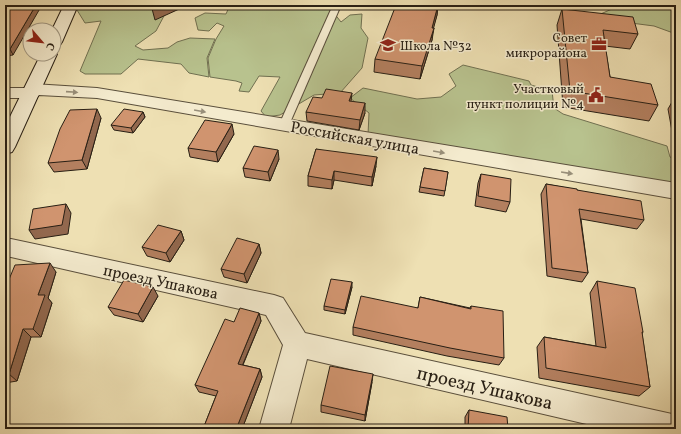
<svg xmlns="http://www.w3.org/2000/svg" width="681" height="434" font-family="Vollkorn,serif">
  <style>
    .green { fill: #b8c28e; stroke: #707051 }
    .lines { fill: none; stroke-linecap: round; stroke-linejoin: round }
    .lane-casing { stroke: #5a4f3c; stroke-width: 2 }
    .street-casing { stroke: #5a4f3c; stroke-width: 2 }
    .secondary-casing { stroke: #281f14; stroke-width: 2 }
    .lane { fill: #f4ebce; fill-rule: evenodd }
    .street { fill: #f4ebce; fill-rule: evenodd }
    .secondary { fill: #f4ebce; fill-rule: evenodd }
    .wall { fill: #b37f5f; stroke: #281f14 }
    .shaded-wall { fill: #92684e; stroke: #281f14 }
    .building { fill: #d0946f; stroke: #281f14 }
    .oneway { fill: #988f7a }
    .labels { text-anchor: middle; stroke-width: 3; stroke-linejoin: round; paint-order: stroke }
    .far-poi-label { font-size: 13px; fill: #281f14; stroke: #f4ebce; text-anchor: end }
    .street-label { font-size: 16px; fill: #281f14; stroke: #f4ebce }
    .near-street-label { font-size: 19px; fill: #281f14; stroke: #f4ebce }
  </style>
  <rect width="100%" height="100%" fill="#eee0b3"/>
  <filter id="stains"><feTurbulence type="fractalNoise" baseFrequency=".005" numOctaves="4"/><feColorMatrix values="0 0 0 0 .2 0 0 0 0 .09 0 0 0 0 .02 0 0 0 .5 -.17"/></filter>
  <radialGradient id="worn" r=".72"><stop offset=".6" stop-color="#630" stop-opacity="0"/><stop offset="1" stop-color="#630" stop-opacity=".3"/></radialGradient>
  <g class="green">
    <polygon points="79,5 149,5 162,10 165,14 156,31 135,46 143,50 168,48 177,42 190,38 215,39 207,58 209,77 189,73 181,64 138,59 121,74 85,74 80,71 101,21 85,23 77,10"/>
    <polygon points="230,5 335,5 330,8 341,22 350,15 362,14 361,28 368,38 362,68 340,93 314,95 280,115 266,117 261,111 280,77 259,76 249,92 239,91 242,83 236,81 210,77 208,58 216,39 224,26 217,23 209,31 198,30 195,18 205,13 226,14"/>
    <polygon points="621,5 641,5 656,9 668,5 676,5 676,34 654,26 600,19 596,16"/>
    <polygon points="463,65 529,81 531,85 552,91 554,108 563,114 667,146 670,157 676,160 676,184 368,135 369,113 350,98 363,88 417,99 441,97 456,86 449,74"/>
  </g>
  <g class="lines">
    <g class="lane-casing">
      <polygon id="lane" points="333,5 341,5 289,125 287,127 281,127 279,125"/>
    </g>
    <g class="street-casing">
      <g id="street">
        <polygon points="33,84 97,88 676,183 676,199 97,98 39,95 37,97 31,98 5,98 5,88 25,88 27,85"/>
        <polygon points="5,239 11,239 274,295 283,298 305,333 672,414 676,416 676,429 608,429 307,359 289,429 259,429 283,345 266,315 11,257 5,257"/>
      </g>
    </g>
    <g class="secondary-casing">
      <g id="secondary">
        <polygon points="64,5 78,5 62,42 60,45 54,47 54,30 52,30"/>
        <polygon points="54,50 57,54 15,147 12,152 5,154 5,127 41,54 54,54"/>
      </g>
    </g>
    <use href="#lane" class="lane"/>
    <use href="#street" class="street"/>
    <use href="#secondary" class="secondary"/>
  </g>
  <g class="wall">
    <polygon points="438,5 437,15 433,28 432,40 420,79 374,72 375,59"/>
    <polygon points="562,9 638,34 630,49 605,46 610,77 658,105 649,121 563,107 557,25"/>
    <polygon points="5,20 13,55 5,56"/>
    <polygon points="676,95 676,142 674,142 668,109"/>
    <polygon points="143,112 145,117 133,133 114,130 111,125"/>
    <polygon points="306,112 365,113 359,130 307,121"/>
    <polygon points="101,118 87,169 54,172 48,163"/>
    <polygon points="234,134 218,162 190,157 188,148"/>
    <polygon points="316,149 376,166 372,186 334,180 332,189 308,186 308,176"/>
    <polygon points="279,159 270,181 245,177 243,168"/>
    <polygon points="424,168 448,172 444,196 419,192"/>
    <polygon points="481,174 510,202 506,212 475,206 478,183"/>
    <polygon points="546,184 577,190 644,220 637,229 581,219 588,273 582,282 547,276 541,194"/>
    <polygon points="676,209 676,222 674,212"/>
    <polygon points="181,231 184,240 170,262 147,256 142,247"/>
    <polygon points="259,244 261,253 247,283 224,277 221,269"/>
    <polygon points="56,272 48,298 52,303 41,337 31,337 17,381 5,383 5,289"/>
    <polygon points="597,281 643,332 642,334 650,387 639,396 539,378 537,347 544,337 596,346 590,293"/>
    <polygon points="352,287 345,314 324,310 324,306"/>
    <polygon points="158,296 143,322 114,315 108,307"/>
    <polygon points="420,297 470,308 471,306 504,358 499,365 447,356 353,335 353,327 418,308"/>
    <polygon points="259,313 261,321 243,365 260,369 262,377 242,429 203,429 216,396 199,392 195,385 234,322"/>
    <polygon points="372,382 365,421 321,412 321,405"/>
    <polygon points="469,410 508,429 465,429 465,417"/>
  </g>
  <g class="shaded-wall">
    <polygon points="36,5 42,5 13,55 10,49"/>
    <polygon points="151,5 188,5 155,20"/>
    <polygon points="438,5 437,15 431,38 434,28 432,40 420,79 422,66"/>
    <polygon points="352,93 351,102 349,101"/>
    <polygon points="365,103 365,113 359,130 360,120"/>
    <polygon points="97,109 101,118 87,169 82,160"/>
    <polygon points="143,112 145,117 133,133 131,128"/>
    <polygon points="232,124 234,134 218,162 216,152"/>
    <polygon points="278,150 279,159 270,181 268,172"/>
    <polygon points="377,157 376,166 372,186 372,177"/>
    <polygon points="334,171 334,180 332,189 332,180"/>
    <polygon points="66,204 71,213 68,234 35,239 29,230"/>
    <polygon points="181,231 184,240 170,262 166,253"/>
    <polygon points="259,244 261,253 247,283 244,274"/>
    <polygon points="50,263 56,272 48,298 52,303 41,337 33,329 38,295"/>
    <polygon points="352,282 352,287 345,314 345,310"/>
    <polygon points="153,287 158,296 143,322 138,314"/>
    <polygon points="259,313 261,321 240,371 238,364"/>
    <polygon points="23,329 31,337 17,381 9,374"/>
    <polygon points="260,369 262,377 242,429 238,429 237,427"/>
    <polygon points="373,374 372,382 365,421 365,415"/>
  </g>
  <g class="building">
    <polygon points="12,5 36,5 10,49 5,50 5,20"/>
    <polygon points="396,5 438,5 432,28 434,28 422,66 375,59"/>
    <polygon points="562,9 633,17 638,34 603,30 610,77 651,84 658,105 570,91"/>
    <polygon points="326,89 352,93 349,101 365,103 360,120 306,112 313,97 322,98"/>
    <polygon points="97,109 82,160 48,163 60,129 70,110"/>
    <polygon points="124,109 143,112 131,128 111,125"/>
    <polygon points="205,120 232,124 216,152 188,148"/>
    <polygon points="254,146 278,150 268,172 243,168"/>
    <polygon points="316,149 377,157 372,177 334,171 332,180 308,176"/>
    <polygon points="424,168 448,172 445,191 420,187"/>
    <polygon points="481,174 511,179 510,202 478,196"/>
    <polygon points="546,184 577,189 577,190 641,201 644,220 579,209 588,273 552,268"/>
    <polygon points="66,204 62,225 29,230 33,209"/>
    <polygon points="158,225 181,231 166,253 142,247"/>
    <polygon points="237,238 259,244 244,274 221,269"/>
    <polygon points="50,263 38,295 45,295 33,329 23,329 9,374 5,374 5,289 15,265"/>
    <polygon points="331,279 352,282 345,310 324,306"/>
    <polygon points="124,280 153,287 138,314 108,307"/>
    <polygon points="597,281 635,288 643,332 642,332 650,387 546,368 544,337 606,348"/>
    <polygon points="361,296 418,308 420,297 471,309 471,306 503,311 504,358 450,348 353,327"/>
    <polygon points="240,308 259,313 238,364 260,369 237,427 240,428 240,429 203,429 218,391 195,385 225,319 234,322"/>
    <polygon points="330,366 373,374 365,415 321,405"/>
    <polygon points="469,410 507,417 508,429 468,429"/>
    <polygon points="548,425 562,429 548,429"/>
  </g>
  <defs><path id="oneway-solid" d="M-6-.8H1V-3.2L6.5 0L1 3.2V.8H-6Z"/></defs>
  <g class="oneway">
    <use href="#oneway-solid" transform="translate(72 92) rotate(4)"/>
    <use href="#oneway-solid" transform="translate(200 111) rotate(10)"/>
    <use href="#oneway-solid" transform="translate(439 152) rotate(10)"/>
    <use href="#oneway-solid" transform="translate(567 173) rotate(9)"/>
  </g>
  <defs>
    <g id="office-bare" transform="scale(1.2)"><path d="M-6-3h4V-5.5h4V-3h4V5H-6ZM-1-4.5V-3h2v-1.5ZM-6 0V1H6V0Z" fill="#8f2418" stroke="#f4ebce" stroke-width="2.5" paint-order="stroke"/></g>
    <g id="school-bare" transform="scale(1.2)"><path d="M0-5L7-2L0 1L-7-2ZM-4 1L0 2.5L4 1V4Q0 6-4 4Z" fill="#8f2418" stroke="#f4ebce" stroke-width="2.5" paint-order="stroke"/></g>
    <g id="civic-bare" transform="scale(1.2)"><path d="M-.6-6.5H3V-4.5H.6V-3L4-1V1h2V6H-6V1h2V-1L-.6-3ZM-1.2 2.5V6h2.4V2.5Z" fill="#8f2418" stroke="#f4ebce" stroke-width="2.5" paint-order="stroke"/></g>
  </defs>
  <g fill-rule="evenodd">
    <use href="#office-bare" x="599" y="44"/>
    <use href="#school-bare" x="388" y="45"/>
    <use href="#civic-bare" x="596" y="95"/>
  </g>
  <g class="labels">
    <g class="far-poi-label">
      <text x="587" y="42">Совет<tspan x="587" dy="15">микрорайона</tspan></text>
      <text x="400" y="50" text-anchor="start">Школа №32</text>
      <text x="584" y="93">Участковый<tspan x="584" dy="15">пункт полиции №4</tspan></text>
    </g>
    <g class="street-label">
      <text transform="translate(355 137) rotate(10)" y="6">Российская улица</text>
      <text transform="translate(161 281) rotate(12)" y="6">проезд Ушакова</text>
    </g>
    <g class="near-street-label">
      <text transform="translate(485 387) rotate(13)" y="7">проезд Ушакова</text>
    </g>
  </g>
  <rect width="681" height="434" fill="none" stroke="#eee0b3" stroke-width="20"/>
  <rect x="6" y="6" width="669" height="422" fill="none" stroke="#281f14" stroke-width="2"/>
  <rect x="10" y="10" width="661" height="414" fill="none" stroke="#281f14"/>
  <g transform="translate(42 42) rotate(118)"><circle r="19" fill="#f4ebce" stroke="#a29984"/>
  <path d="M0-3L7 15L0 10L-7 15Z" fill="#8f2418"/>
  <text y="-6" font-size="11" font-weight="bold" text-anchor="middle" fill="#281f14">С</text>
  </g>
  <rect width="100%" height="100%" filter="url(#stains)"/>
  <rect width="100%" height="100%" fill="url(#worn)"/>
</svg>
